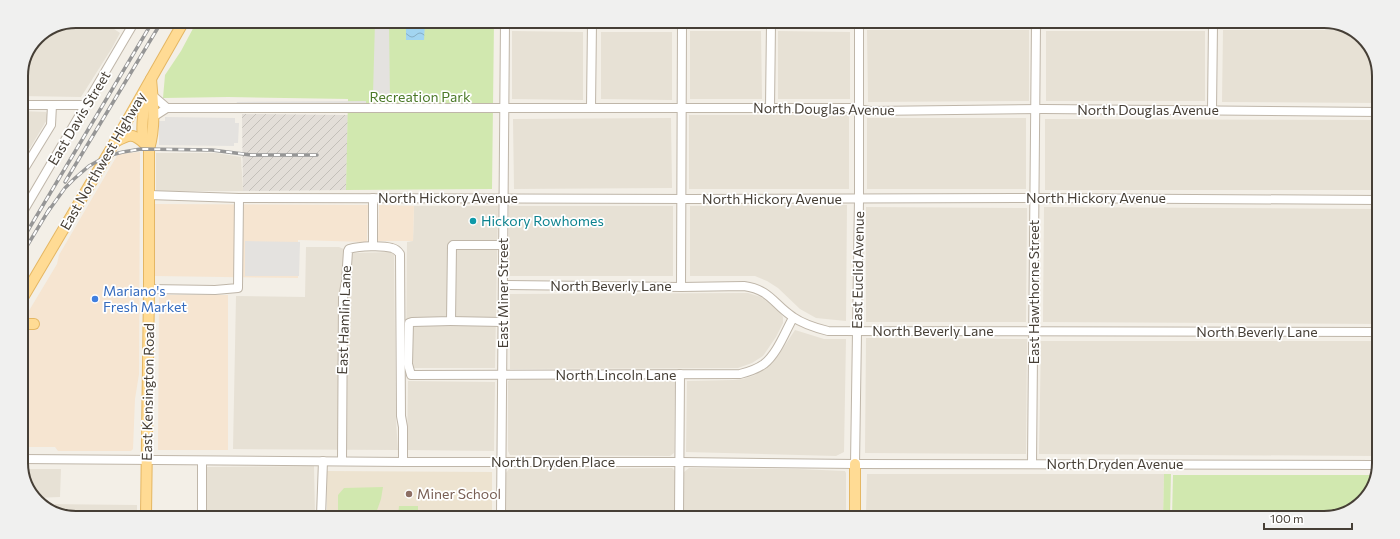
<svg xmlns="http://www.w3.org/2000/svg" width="1400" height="539" font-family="Commissioner,sans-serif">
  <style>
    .residential { fill: #e7e1d5 }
    .commercial { fill: #f6e5d1 }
    .industrial { fill: url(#industrial-furrows) }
    .education { fill: #ede3d0 }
    .green { fill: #d1e8af }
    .parking { fill: #e4e2df }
    .water { fill: url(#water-waves) }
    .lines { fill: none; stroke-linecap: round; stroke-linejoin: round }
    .minor-casing { stroke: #bfb6a9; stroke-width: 10 }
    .major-casing { stroke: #e5b763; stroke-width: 12 }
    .minor { stroke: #fff; stroke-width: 8 }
    .major { stroke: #ffdb94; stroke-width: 10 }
    .rail-casing { stroke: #969696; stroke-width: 3.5 }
    .rail { stroke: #fff; stroke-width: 2; stroke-dasharray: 6; stroke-linecap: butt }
    .culture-dot { fill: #0f9aa8; stroke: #fff; stroke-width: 1.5 }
    .shop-dot { fill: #3f7fe0; stroke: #fff; stroke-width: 1.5 }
    .education-dot { fill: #8d6e63; stroke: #fff; stroke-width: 1.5 }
    .labels { text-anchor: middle; stroke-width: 3.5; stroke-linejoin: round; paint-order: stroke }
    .park-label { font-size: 14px; fill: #4b7928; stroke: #fff }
    .street-label { font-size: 14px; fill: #463f36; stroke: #fff }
    .culture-label { font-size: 14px; fill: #0d838f; stroke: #fff; text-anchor: start }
    .shop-label { font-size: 14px; fill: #366cbe; stroke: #fff; text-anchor: start }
    .education-label { font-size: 14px; fill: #785e54; stroke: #fff; text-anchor: start }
    .rim { fill: none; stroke: #463f36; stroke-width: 2 }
  </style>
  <defs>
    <pattern id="industrial-furrows" width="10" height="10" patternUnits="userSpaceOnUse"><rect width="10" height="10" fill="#e3ded8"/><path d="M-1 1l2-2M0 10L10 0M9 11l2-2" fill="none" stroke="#c4c0ba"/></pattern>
    <pattern id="water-waves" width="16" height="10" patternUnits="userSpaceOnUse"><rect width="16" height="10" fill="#a2d5f1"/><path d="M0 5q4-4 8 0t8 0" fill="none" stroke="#86aec4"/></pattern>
  </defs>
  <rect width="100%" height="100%" fill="#f3efe7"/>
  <g class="residential">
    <polygon points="65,25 105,25 111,27 120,33 112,48 81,97 21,96 21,73 37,37"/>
    <polygon points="1029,30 1029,101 868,102 867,30"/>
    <polygon points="1223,30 1351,30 1368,43 1379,72 1379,103 1222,102"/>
    <polygon points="512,31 583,32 583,100 512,99"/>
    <polygon points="690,31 761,31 762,99 690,99"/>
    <polygon points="778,31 850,32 850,99 778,99"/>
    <rect x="1046" y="31" width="159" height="70"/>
    <polygon points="601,32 672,32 672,100 601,99"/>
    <polygon points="21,111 46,112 48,118 21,163"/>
    <rect x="689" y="115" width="160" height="74"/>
    <polygon points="671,118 672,188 514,189 513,119"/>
    <rect x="867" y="118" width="159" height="71"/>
    <polygon points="1045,119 1379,120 1378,190 1045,190"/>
    <polygon points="156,153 216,153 241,157 243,191 156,191"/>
    <polygon points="847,205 846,321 816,318 800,309 778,288 767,281 755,276 690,276 690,206"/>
    <polygon points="414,206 498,206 495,368 406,368 407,242 413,241"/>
    <rect x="509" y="206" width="164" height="70"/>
    <polygon points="866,207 1027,208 1026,322 866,322"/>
    <polygon points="1044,207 1378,209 1377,324 1043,322"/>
    <polygon points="306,247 339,247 353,253 394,252 396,420 398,450 233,449 236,296 305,297"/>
    <polygon points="748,293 761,297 779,311 783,317 783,323 776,337 763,356 752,363 738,368 510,369 510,294"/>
    <polygon points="795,330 824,339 846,339 844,452 836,456 686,452 687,381 733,380 743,379 755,375 777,357"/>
    <polygon points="866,338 1027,339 1026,454 865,453"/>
    <polygon points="1041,341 1377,341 1376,456 1039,454"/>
    <polygon points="511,379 673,380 675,382 674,453 670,456 510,455 508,451 508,381"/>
    <polygon points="408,381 495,382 494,451 407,450"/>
    <polygon points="314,466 315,514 206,515 206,467"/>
    <polygon points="672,468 675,471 675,516 506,516 506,473 509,469"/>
    <polygon points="689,468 798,469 845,471 846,473 846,517 684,516 684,472"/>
    <polygon points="22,469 61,469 60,497 34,498 33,497"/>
    <polygon points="867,474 1164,474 1163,514 866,513"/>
    <polygon points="43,504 137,505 137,515 58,515"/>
  </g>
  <g class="commercial">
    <polygon points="140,152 139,374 135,399 133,449 131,451 58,451 55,447 21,447 21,324 57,264 59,255 118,154"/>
    <polygon points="155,204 368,205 367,241 366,242 298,240 298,278 155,276"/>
    <polygon points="379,205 414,206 413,241 378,241"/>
    <polygon points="159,295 228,295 228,450 158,450"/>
  </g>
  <polygon class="industrial" points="242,114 348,115 346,190 243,191"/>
  <polygon class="education" points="327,471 492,472 492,516 327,516"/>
  <g class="green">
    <polygon points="197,21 494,22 492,189 346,190 348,99 228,97 163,98 165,75 181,51"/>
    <polygon points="1164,474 1171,474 1170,518 1163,518"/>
    <polygon points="1173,475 1371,475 1371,487 1355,509 1324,518 1172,518"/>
    <polygon points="383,487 381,499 375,516 338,516 338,495 344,488"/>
    <polygon points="399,506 418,506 418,515 398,516"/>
  </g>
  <g class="parking">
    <polygon points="375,22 389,22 390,101 382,96 381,100 373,94"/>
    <polygon points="366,101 366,109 234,108 237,102"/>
    <polygon points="165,117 235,118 235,123 239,123 238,143 234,143 234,146 159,145 159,121 165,121"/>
    <polygon points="245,241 300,242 299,276 245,276"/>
  </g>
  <polygon class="water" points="406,22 425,22 424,40 406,40"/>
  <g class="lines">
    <g class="minor-casing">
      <g id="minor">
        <polyline points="152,95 167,108 153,117"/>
        <polyline points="21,105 87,105"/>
        <polyline points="167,108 851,108 870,111 1044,109 1379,112"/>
        <polyline points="591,108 592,22"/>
        <polyline points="770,108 771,23"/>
        <polyline points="1212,110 1213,24"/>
        <polyline points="21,174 51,125 52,105"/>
        <polyline points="149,195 239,198 689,199 1034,198 1378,200"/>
        <polyline points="21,215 135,21"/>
        <path d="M503,245H453L452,246L451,321L412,322L409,323L408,364L411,375L740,374C748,372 757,369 764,364C777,354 785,332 793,318"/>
        <polyline points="373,246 373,198"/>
        <path d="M503,285L681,287L744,286C771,290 773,304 793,317C803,324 816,328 828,331L1377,332"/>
        <polyline points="681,287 682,22"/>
        <polyline points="149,289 215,290 238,288 239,198"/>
        <polyline points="450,321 502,322"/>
        <polyline points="21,459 403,462 680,462 855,464 1376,465"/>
        <polyline points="202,461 202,515"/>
        <path d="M342,461L343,298L346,281L348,251L349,249C360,246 382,245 392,248C396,249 398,251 400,254L401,416L403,427V462"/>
        <polyline points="855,464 859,199 859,23"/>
        <polyline points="1032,464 1036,23"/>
        <polyline points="321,516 323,461"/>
        <polyline points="501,516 505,22"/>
        <polyline points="679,516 680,374"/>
      </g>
    </g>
    <g class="major-casing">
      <g id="major">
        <path d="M147,94C144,107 140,128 144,142C145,144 147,147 149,149"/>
        <path d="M115,142C128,135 132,132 144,143"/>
        <polyline points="21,301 115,142 184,21"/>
        <polyline points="21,324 34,324"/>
        <polyline points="855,464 855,517"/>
        <path d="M146,515L149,289V149C156,126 153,102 151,79"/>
      </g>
    </g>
    <use href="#minor" class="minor"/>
    <use href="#major" class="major"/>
    <g class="rail-casing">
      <g id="rail">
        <polyline points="65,182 162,21"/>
        <polyline points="47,213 65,188 74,179 89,166 107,156 123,152 141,149 212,150 251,155 317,155"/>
        <polyline points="21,242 153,21"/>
        <polyline points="21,256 50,208"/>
      </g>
    </g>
    <use href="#rail" class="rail"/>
  </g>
  <circle class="culture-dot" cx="473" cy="221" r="4"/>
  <circle class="shop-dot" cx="95" cy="299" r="4"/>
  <circle class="education-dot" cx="409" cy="494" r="4"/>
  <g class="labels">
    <g class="park-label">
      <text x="420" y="102">Recreation Park</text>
    </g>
    <g class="street-label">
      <text transform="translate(824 109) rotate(1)" y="5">North Douglas Avenue</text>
      <text x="1148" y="115">North Douglas Avenue</text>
      <text transform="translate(79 118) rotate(-59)" y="5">East Davis Street</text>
      <text transform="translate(103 161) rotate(-60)" y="5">East Northwest Highway</text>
      <text x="448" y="203">North Hickory Avenue</text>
      <text x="1096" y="203">North Hickory Avenue</text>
      <text x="772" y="204">North Hickory Avenue</text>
      <text transform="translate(858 270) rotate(-89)" y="5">East Euclid Avenue</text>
      <text x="611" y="291">North Beverly Lane</text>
      <text transform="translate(1034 292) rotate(-90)" y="5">East Hawthorne Street</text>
      <text transform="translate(503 293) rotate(-90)" y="5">East Miner Street</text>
      <text transform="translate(344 320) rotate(-88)" y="5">East Hamlin Lane</text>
      <text x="933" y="336">North Beverly Lane</text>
      <text x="1257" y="337">North Beverly Lane</text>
      <text x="616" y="380">North Lincoln Lane</text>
      <text transform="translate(148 392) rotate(-89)" y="5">East Kensington Road</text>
      <text x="553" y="467">North Dryden Place</text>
      <text x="1115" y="469">North Dryden Avenue</text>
    </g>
    <g class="culture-label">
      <text x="481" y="226">Hickory Rowhomes</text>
    </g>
    <g class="shop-label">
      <text x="103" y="296">Mariano's<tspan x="103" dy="16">Fresh Market</tspan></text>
    </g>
    <g class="education-label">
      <text x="417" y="499">Miner School</text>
    </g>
  </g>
  <path d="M0 0H1400V539H0ZM76 28H1324A48 48 0 0 1 1372 76V463A48 48 0 0 1 1324 511H76A48 48 0 0 1 28 463V76A48 48 0 0 1 76 28Z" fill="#f0f0ef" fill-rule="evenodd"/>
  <path class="rim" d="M76 28H1324A48 48 0 0 1 1372 76V463A48 48 0 0 1 1324 511H76A48 48 0 0 1 28 463V76A48 48 0 0 1 76 28Z"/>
  <path d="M1264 523v6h88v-6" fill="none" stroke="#463f36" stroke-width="2"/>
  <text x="1270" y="523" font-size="12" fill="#463f36" stroke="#ffffff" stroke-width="3" paint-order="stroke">100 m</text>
</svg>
